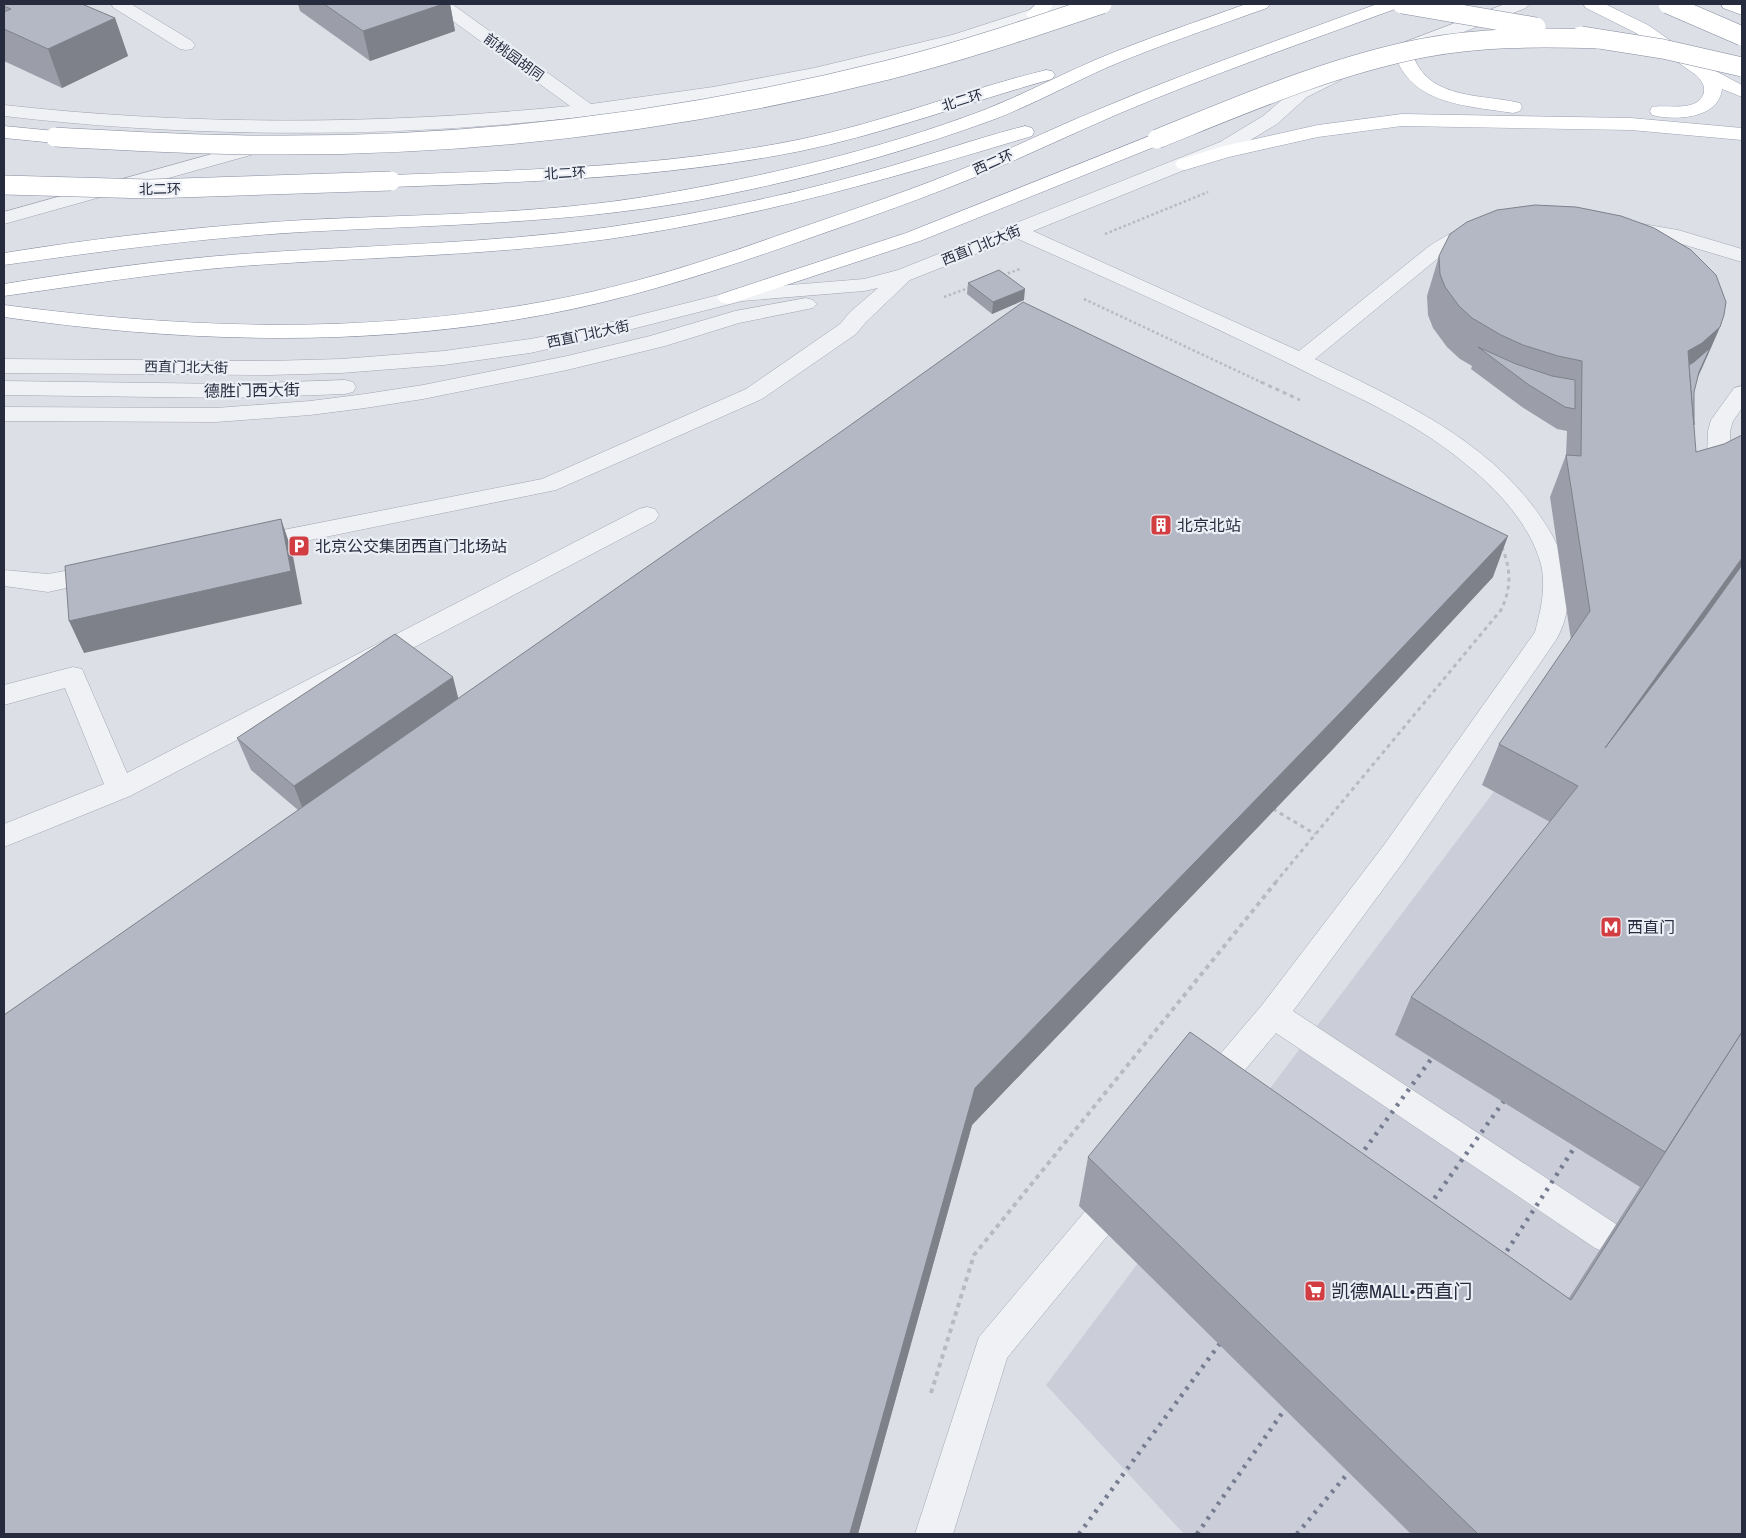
<svg xmlns="http://www.w3.org/2000/svg" width="1746" height="1538" font-family="'Archivo Narrow','Noto Sans SC',sans-serif">
  <style>
    .built { fill: #cbced9 }
    .lines { fill: none; stroke-linecap: round; stroke-linejoin: round }
    .minor-casing { stroke: #a2a6b1; stroke-width: 1 }
    .major-casing { stroke: #9ca2b3; stroke-width: 1 }
    .highway-casing { stroke: #848b9e; stroke-width: 1 }
    .path-far2 { stroke: #b7bac2; stroke-width: 2.5; stroke-dasharray: 2.5 2.5; stroke-linecap: butt }
    .path-far1 { stroke: #b7bac2; stroke-width: 3; stroke-dasharray: 4 4; stroke-linecap: butt }
    .path { stroke: #b7bac2; stroke-width: 4; stroke-dasharray: 4.5 4.5; stroke-linecap: butt }
    .minor { fill: #eff1f5; fill-rule: evenodd }
    .major { fill: #fff; fill-rule: evenodd }
    .highway { fill: #fff; fill-rule: evenodd }
    .rail { stroke: #767d91; stroke-width: 4.5; stroke-dasharray: 3 6; stroke-linecap: butt }
    .highway-bridge-casing { stroke: #848b9e; stroke-width: 20; stroke-linecap: butt }
    .highway-bridge { stroke: #fff; stroke-width: 19 }
    .wall { fill: #9b9ea9 }
    .shaded-wall { fill: #7e8189 }
    .building { fill: #b4b8c4; stroke: #7e8189 }
    .labels { text-anchor: middle; stroke-width: 4.5; stroke-linejoin: round; paint-order: stroke }
    .far-street-label { font-size: 14px; fill: #262c3e; stroke: #eceff5 }
    .street-label { font-size: 16px; fill: #262c3e; stroke: #eceff5 }
    .poi-label { font-size: 16px; fill: #262c3e; stroke: #eceff5; text-anchor: start }
    .near-poi-label { font-size: 19px; fill: #262c3e; stroke: #eceff5; text-anchor: start }
  </style>
  <rect width="100%" height="100%" fill="#dddfe7"/>
  <polygon class="built" points="1742,463 1742,1534 1184,1534 1046,1385"/>
  <g class="lines">
    <g class="minor-casing">
      <g id="minor">
        <polygon points="111,4 131,4 192,41 195,45 192,49 186,50 180,49 114,8"/>
        <path d="M433,4H452L591,104L713,87L814,68L952,35L1048,4H1073L1070,8C739,124 352,157 4,116V105C192,126 382,125 570,106L435,8Z"/>
        <polygon points="1505,4 1529,4 1526,8 1409,53 1403,54 1397,53 1394,49 1397,45"/>
        <path d="M1335,71L1341,72L1344,76L1341,80L1307,97L1277,124L1234,150L1033,231L1299,351L1428,247C1444,237 1466,222 1485,227L1488,231L1485,235L1462,243L1442,255L1315,359C1405,403 1501,445 1552,535C1570,567 1575,608 1556,640L1404,861L1293,1011L1619,1226L1624,1237L1619,1248L1607,1253L1595,1248L1276,1033L1220,1100L1209,1104L1198,1100L1193,1090L1198,1080L1262,1005L1384,845L1535,632C1541,609 1547,585 1540,561C1529,524 1498,490 1468,466C1424,428 1370,403 1318,378C1219,328 1117,283 1016,238L910,280L866,322L856,334L762,399L556,490L251,552L242,550L239,544L242,538L542,479L746,389L840,324L850,312L878,288L864,291L742,301L589,340L530,353L444,365L341,373L269,375L4,373V359L269,361L341,359L444,351L530,339L588,328L742,289L864,279L898,270L1220,142L1263,116L1295,89Z"/>
        <polygon points="269,138 276,140 278,144 276,148 4,224 4,212"/>
        <polygon points="1625,221 1678,230 1742,249 1742,262 1675,242 1618,231 1615,227 1618,223"/>
        <polygon points="806,298 813,300 817,304 813,308 739,323 665,346 567,370 423,399 365,408 310,415 216,422 4,421 4,407 216,408 310,401 365,394 423,385 567,356 650,336 735,311"/>
        <polygon points="345,380 353,382 356,387 353,392 345,394 232,398 4,395 4,381 232,384"/>
        <polygon points="1742,386 1742,408 1733,421 1730,431 1730,483 1726,488 1718,491 1710,488 1706,483 1708,431 1711,420 1734,388"/>
        <polygon points="647,507 655,509 659,515 655,521 130,796 4,847 4,824 104,784 65,688 4,705 4,685 73,667 82,669 127,773 639,509"/>
        <polygon points="103,564 112,566 115,572 112,578 48,592 4,586 4,570 48,574"/>
        <polygon points="1120,1180 1132,1184 1137,1195 1132,1206 1007,1358 953,1534 915,1534 979,1337 1108,1184"/>
      </g>
    </g>
    <g class="major-casing">
      <g id="major">
        <path d="M1036,4H1054C1047,13 1041,21 1029,18L1026,14Z"/>
        <path d="M1583,4H1605L1648,25L1708,67L1742,85V97L1722,89C1719,119 1675,121 1652,115L1650,111L1652,107C1667,104 1699,113 1704,92C1705,85 1701,80 1696,75L1636,33L1586,8Z"/>
        <path d="M1421,37L1427,38L1430,42L1417,52L1414,58C1431,100 1483,94 1520,103L1522,107L1520,111L1513,113C1469,106 1414,105 1396,58L1404,45Z"/>
        <polygon points="1402,114 1631,118 1742,128 1742,140 1631,130 1402,126 1318,137 1229,157 1185,170 1178,168 1175,164 1178,160 1224,146 1318,125"/>
      </g>
    </g>
    <g class="highway-casing">
      <g id="highway">
        <path d="M1246,4H1270L1267,8C1214,27 1160,45 1108,67C1070,84 1034,104 995,119C897,155 795,182 693,201C563,224 433,225 302,232C202,238 103,251 4,265V253C103,237 203,226 304,220C421,214 539,215 656,195C767,176 878,150 984,110C1022,95 1058,76 1095,60C1145,39 1196,22 1246,4Z"/>
        <path d="M1377,4H1401L1398,8C1305,42 1210,75 1118,114C1074,133 1030,154 985,173C927,197 867,218 807,239C722,269 637,297 548,314C368,348 185,343 4,317V305C187,329 364,335 547,301C630,286 709,260 788,232C852,210 915,189 977,163C1019,145 1060,125 1102,108C1192,70 1285,38 1377,4Z"/>
        <polygon points="1721,4 1742,4 1742,15 1723,8"/>
        <path d="M1046,70L1052,71L1055,75L1052,79C969,102 887,133 801,151C666,178 528,182 391,187L384,185L381,181L384,177L391,175C528,170 667,167 802,139C885,122 964,90 1046,70Z"/>
        <polygon points="4,126 55,131 62,133 64,137 62,141 55,143 4,138"/>
        <path d="M1025,126L1032,128L1034,132L1032,136C892,178 754,218 609,239C488,256 365,257 243,266C163,272 83,285 4,296V284C83,271 162,260 242,254C365,245 488,244 610,227C698,214 785,196 870,172C922,158 973,139 1025,126Z"/>
        <polygon points="1157,133 1164,135 1166,139 1164,143 920,241 735,302 728,304 721,302 717,298 721,294 906,233"/>
      </g>
    </g>
    <g class="path-far2">
      <polyline points="1105,234 1208,192"/>
      <polyline points="1003,275 1020,269"/>
      <polyline points="944,297 971,287"/>
      <polyline points="1084,299 1263,383"/>
    </g>
    <g class="path-far1">
      <polyline points="1261,382 1300,400"/>
      <polyline points="1273,809 1315,834"/>
      <path d="M1275,883L1501,610C1512,587 1511,568 1501,545"/>
    </g>
    <polyline class="path" points="931,1393 974,1255 1276,882"/>
    <use href="#minor" class="minor"/>
    <use href="#major" class="major"/>
    <use href="#highway" class="highway"/>
    <g class="rail">
      <polyline points="1354,1164 1440,1047"/>
      <polyline points="1424,1213 1511,1091"/>
      <polyline points="1497,1266 1582,1136"/>
      <polyline points="1079,1534 1227,1334"/>
      <polyline points="1197,1534 1292,1399"/>
      <polyline points="1297,1534 1358,1461"/>
    </g>
    <g class="highway-bridge-casing">
      <g id="highway-bridge">
        <polyline points="1402,4 1536,27"/>
        <polyline points="1668,4 1742,36"/>
        <polyline points="1581,36 1663,49 1742,67"/>
        <path d="M55,137C124,141 194,145 263,145C473,147 684,121 888,70C960,52 1031,28 1102,4"/>
        <path d="M1157,139C1244,104 1331,66 1423,48C1481,37 1540,37 1598,39"/>
        <polyline points="4,185 149,189 391,181"/>
      </g>
    </g>
    <use href="#highway-bridge" class="highway-bridge"/>
  </g>
  <g class="wall">
    <polygon points="4,4 115,18 128,56 62,88 4,61"/>
    <polygon points="298,4 450,4 455,31 370,61 300,11"/>
    <polygon points="1439,256 1720,327 1698,377 1694,392 1694,425 1742,1534 1411,1534 1079,1206 1088,1157 1569,1298 1640,1187 1395,1035 1411,997 1550,822 1482,785 1499,744 1571,640 1550,497 1566,455 1567,431 1557,429 1522,407 1471,369 1472,366 1460,359 1447,347 1433,328 1428,315 1427,296"/>
    <polygon points="968,283 1024,300 992,314 967,294"/>
    <polygon points="1493,577 1332,750 972,1125 858,1534 4,1534 298,810 251,770 237,738 458,699"/>
  </g>
  <g class="shaded-wall">
    <polygon points="443,4 450,4 455,31 370,61 363,31"/>
    <polygon points="115,18 128,56 62,88 48,49"/>
    <polygon points="1025,289 1024,300 992,314 993,302"/>
    <polygon points="1720,327 1702,368 1689,394 1685,384 1688,351"/>
    <polygon points="281,519 292,551 302,604 84,653 69,621"/>
    <polygon points="1508,536 1493,577 1332,750 972,1125 858,1534 849,1534 975,1088"/>
    <polygon points="1742,558 1742,571 1605,748"/>
    <polygon points="453,677 461,709 306,817 294,786"/>
  </g>
  <g class="building">
    <polygon points="4,4 82,4 115,18 48,49 4,29 4,12 11,9 4,6"/>
    <polygon points="324,4 443,4 363,31"/>
    <polygon points="1535,205 1576,207 1621,216 1654,228 1691,250 1716,275 1726,302 1724,315 1720,327 1702,343 1688,351 1696,452 1724,444 1742,435 1742,558 1605,748 1704,618 1742,565 1742,1032 1665,1152 1411,997 1578,786 1499,744 1590,611 1566,455 1581,456 1582,361 1558,356 1523,345 1501,335 1472,318 1459,306 1445,287 1440,274 1439,256 1450,234 1467,222 1497,210"/>
    <polygon points="999,270 1025,289 993,302 968,283"/>
    <polygon points="1023,302 1508,536 1344,709 975,1088 850,1533 849,1534 4,1534 4,1015 842,431"/>
    <polygon points="1478,347 1516,364 1552,376 1575,380 1575,409 1565,407 1529,385"/>
    <polygon points="1710,348 1699,372 1694,392 1694,425 1689,365 1694,362"/>
    <polygon points="281,519 291,571 69,621 65,566"/>
    <polygon points="395,634 453,677 294,786 237,738"/>
    <polygon points="1190,1032 1571,1300 1742,1032 1742,1534 1478,1534 1088,1157"/>
  </g>
  <defs>
    <g id="building-square" transform="scale(1.125)"><rect x="-9" y="-9" width="18" height="18" rx="4" fill="#d13d41" stroke="#eceff5"/><path d="M-4-6H4V6H1V3H-1V6H-4ZM-2.5-4.3h1.7v1.8h-1.7ZM.8-4.3h1.7v1.8H.8ZM-2.5-1h1.7V.8h-1.7ZM.8-1h1.7V.8H.8Z" fill="#fff"/></g>
    <g id="parking-square" transform="scale(1.125)"><rect x="-9" y="-9" width="18" height="18" rx="4" fill="#d13d41" stroke="#eceff5"/><path d="M-3.5-5.5H1a3.5 3.5 0 0 1 0 7H-1V5.5H-3.5ZM-1-3.4V-.6H.8a1.4 1.4 0 0 0 0-2.8Z" fill="#fff"/></g>
    <g id="metro-square" transform="scale(1.125)"><rect x="-9" y="-9" width="18" height="18" rx="4" fill="#d13d41" stroke="#eceff5"/><path d="M-5.5 5V-5H-3L0 0L3-5H5.5V5H3V-.5L0 4L-3-.5V5Z" fill="#fff"/></g>
    <g id="supermarket-square" transform="scale(1.125)"><rect x="-9" y="-9" width="18" height="18" rx="4" fill="#d13d41" stroke="#eceff5"/><path d="M-6-5.5h2.5l.6 2H6L4.5 2H-2.5L-4.4-4H-6ZM-1.5 3.2a1.3 1.3 0 1 0 .1 0ZM3 3.2a1.3 1.3 0 1 0 .1 0Z" fill="#fff"/></g>
  </defs>
  <g fill-rule="evenodd">
    <use href="#building-square" x="1161" y="525"/>
    <use href="#parking-square" x="299" y="546"/>
    <use href="#metro-square" x="1611" y="927"/>
    <use href="#supermarket-square" x="1315" y="1291"/>
  </g>
  <g class="labels">
    <g class="far-street-label">
      <text transform="translate(514 57) rotate(36)" y="5">前桃园胡同</text>
      <text transform="translate(962 100) rotate(-17)" y="5">北二环</text>
      <text transform="translate(993 162) rotate(-24)" y="5">西二环</text>
      <text transform="translate(565 173) rotate(-3)" y="5">北二环</text>
      <text transform="translate(160 189) rotate(-1)" y="5">北二环</text>
      <text transform="translate(981 245) rotate(-22)" y="5">西直门北大街</text>
      <text transform="translate(588 334) rotate(-12)" y="5">西直门北大街</text>
      <text transform="translate(186 367) rotate(1)" y="5">西直门北大街</text>
    </g>
    <g class="street-label">
      <text transform="translate(252 390) rotate(-1)" y="6">德胜门西大街</text>
    </g>
    <g class="poi-label">
      <text x="1177" y="531">北京北站</text>
      <text x="315" y="552">北京公交集团西直门北场站</text>
      <text x="1627" y="933">西直门</text>
    </g>
    <g class="near-poi-label">
      <text x="1331" y="1298">凯德MALL•西直门</text>
    </g>
  </g>
  <rect width="1746" height="1538" fill="none" stroke="#262c3e" stroke-width="10"/>
</svg>
